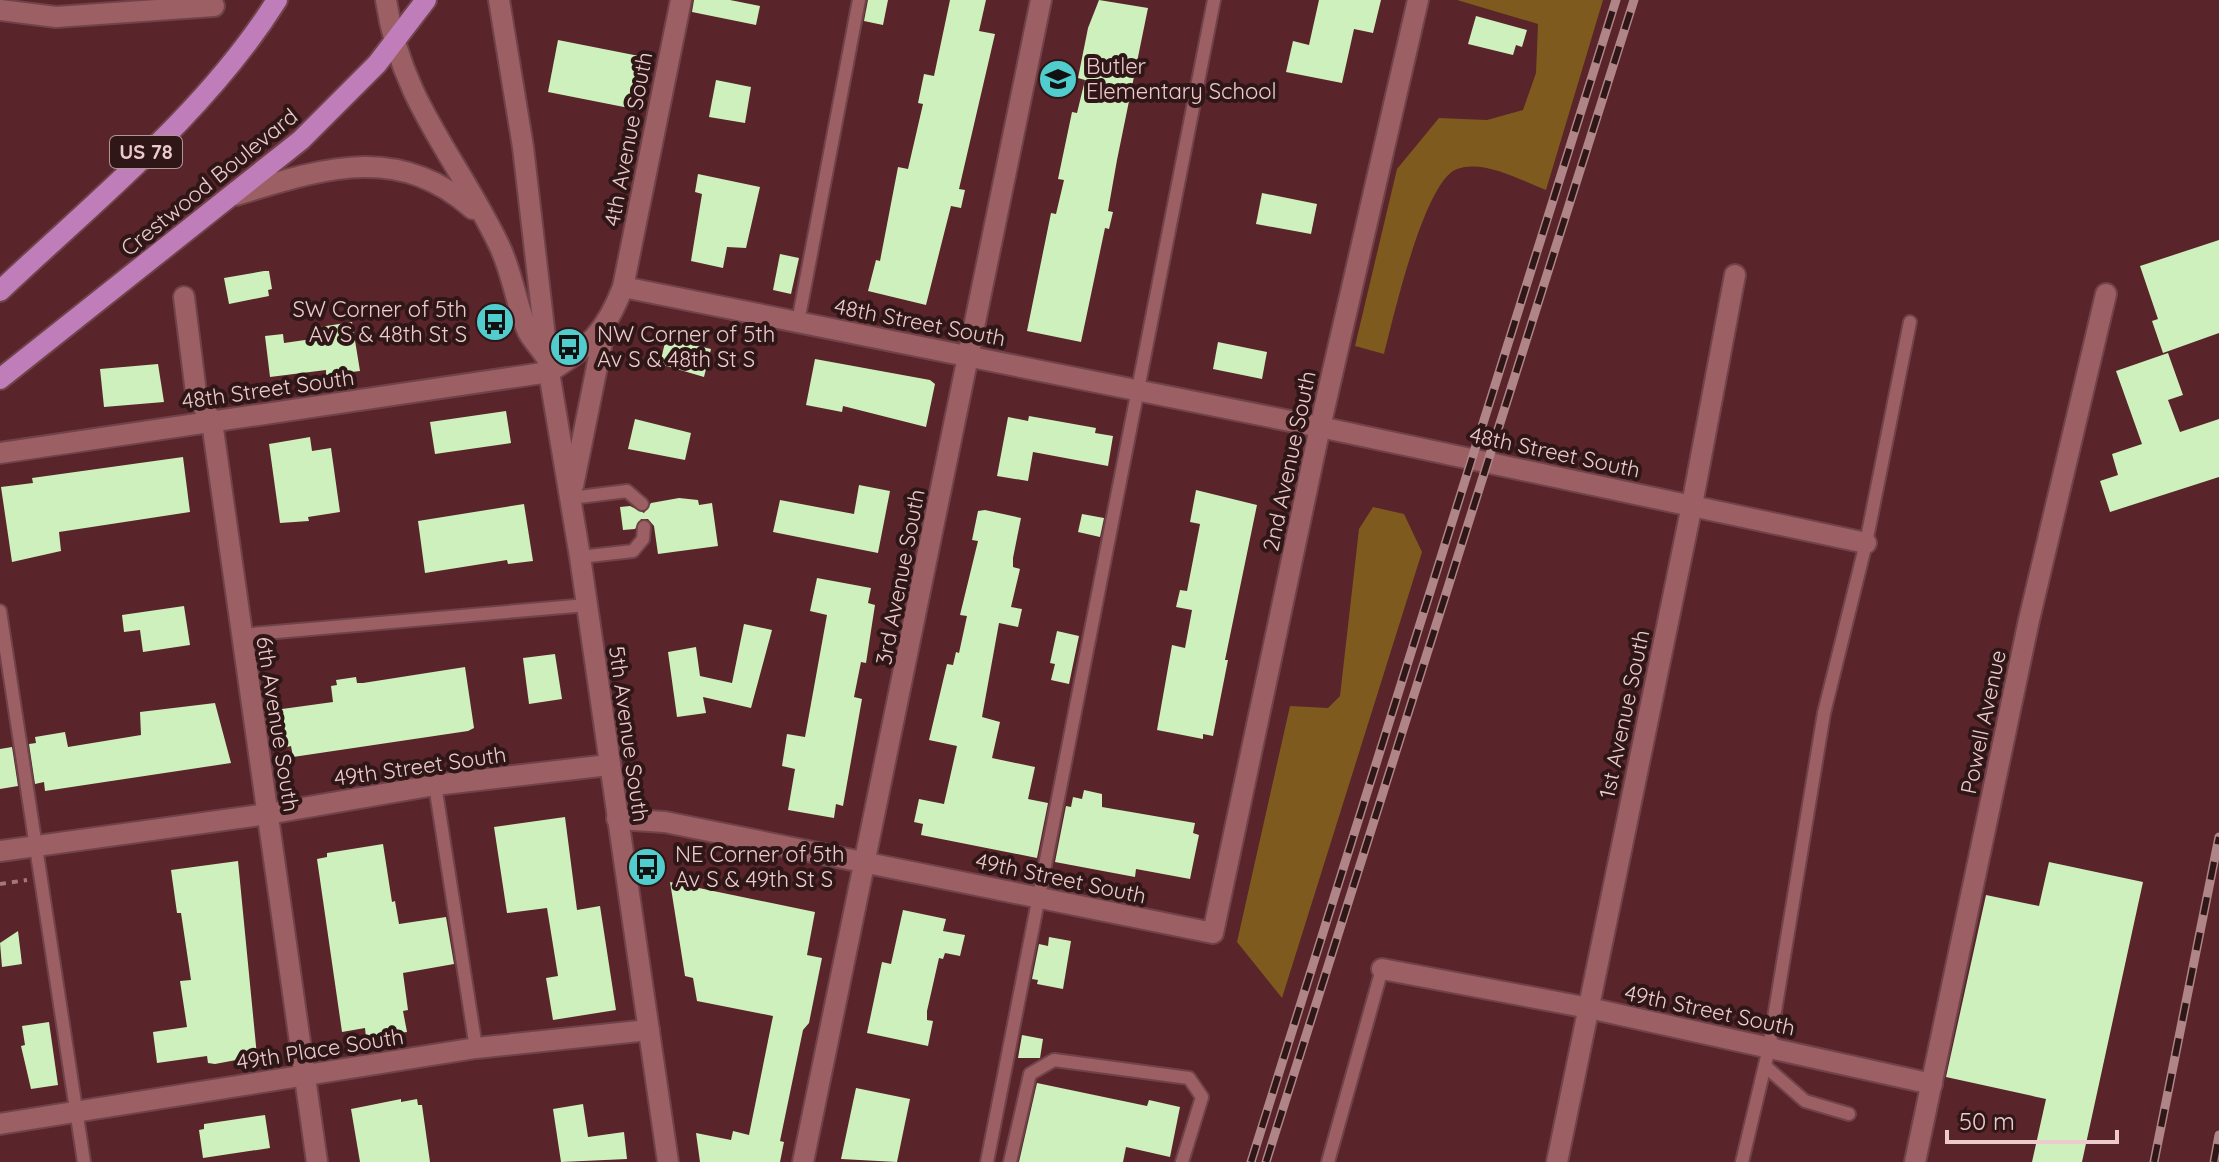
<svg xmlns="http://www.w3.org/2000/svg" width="2219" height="1162" font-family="Quicksand,sans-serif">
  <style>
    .green { fill: #7f5a1e }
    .building { fill: #cef0bc }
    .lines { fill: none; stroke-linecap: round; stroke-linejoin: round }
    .service-casing { stroke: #70434a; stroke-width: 16 }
    .minor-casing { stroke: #70434a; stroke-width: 24 }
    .tertiary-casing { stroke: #70434a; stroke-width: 24 }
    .primary-casing { stroke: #70434a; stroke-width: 24 }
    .path { stroke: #a4787b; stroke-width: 4; stroke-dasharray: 6 6; stroke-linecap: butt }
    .service { stroke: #9b5f64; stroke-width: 12 }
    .minor { stroke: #9b5f64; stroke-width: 20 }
    .tertiary { stroke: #9b5f64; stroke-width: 20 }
    .primary { stroke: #bf7dba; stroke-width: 20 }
    .rail-casing { stroke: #af8588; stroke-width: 9 }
    .rail { stroke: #2f1718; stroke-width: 6; stroke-dasharray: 18; stroke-linecap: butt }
    .labels { text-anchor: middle; stroke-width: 8; stroke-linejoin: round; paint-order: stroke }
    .shield { fill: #2f1718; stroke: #b49495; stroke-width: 2 }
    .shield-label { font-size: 20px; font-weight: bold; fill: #edcacb }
    .poi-label { font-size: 22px; fill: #edcacb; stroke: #2f1718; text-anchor: start }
    .street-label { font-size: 22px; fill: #edcacb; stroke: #2f1718 }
  </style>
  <rect width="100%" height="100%" fill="#59242a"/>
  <g class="green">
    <path d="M1457,0H1603L1546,190C1522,181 1484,159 1457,169C1424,181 1393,319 1384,354L1355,346L1397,169L1439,118L1487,120L1523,110L1536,73L1538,24Z"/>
    <polygon points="1373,507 1404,514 1422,552 1282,998 1237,942 1290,706 1328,708 1340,696 1359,529"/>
  </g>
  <g class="building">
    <polygon points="694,0 730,0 760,6 756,25 692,12"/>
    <polygon points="868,0 888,0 883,25 864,21"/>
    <polygon points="950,0 986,0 979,31 995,34 959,189 965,190 961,208 951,206 926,305 868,291 876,260 880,261 898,167 908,169 923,104 918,103 924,74 934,76"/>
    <polygon points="1099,0 1148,8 1117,160 1108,211 1113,212 1109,229 1105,228 1081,342 1027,331 1051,213 1056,214 1064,180 1058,179 1072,112 1077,113 1085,80 1078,78 1088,28"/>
    <polygon points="1319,0 1381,0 1373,33 1354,29 1342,83 1286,72 1293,41 1309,45"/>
    <polygon points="1476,16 1527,30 1522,47 1516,45 1513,55 1468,44"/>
    <polygon points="558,40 639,56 629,108 548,92"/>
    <polygon points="716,80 751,87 745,123 709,117"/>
    <polygon points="698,174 760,187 746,248 727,247 723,268 691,261 702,194 695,192"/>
    <polygon points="1262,193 1317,204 1311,234 1256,224"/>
    <polygon points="2219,240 2219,333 2163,353 2152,321 2158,319 2140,266"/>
    <polygon points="780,254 799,258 791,294 773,290"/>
    <polygon points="264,271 269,271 272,289 268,290 269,296 229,304 224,278"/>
    <polygon points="352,322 360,371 326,375 326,370 270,377 265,336 283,334 284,343 319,338 320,327"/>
    <polygon points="666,338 711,349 704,377 660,364"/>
    <polygon points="1218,342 1267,352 1262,379 1213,369"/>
    <polygon points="2168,353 2183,395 2168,400 2180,432 2219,419 2219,477 2110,512 2100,481 2118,475 2112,454 2142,444 2116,371"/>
    <polygon points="815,359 930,380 935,384 926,427 843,406 842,412 806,405"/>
    <polygon points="158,364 164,402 104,407 100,369"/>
    <polygon points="506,411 511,443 435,454 430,422"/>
    <polygon points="1029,416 1096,428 1095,433 1113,436 1108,466 1033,452 1028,481 997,476 1008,417 1028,421"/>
    <polygon points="635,419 691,433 685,460 628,449"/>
    <polygon points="310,437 312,451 331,448 340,512 308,517 309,521 280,523 269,444"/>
    <polygon points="183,457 190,512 59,532 61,551 12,562 1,487 33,483 32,478"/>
    <polygon points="859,485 890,491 878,553 773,532 780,500 854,514"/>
    <polygon points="1196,490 1257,505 1225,660 1228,660 1213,736 1203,734 1203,739 1157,730 1172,645 1185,648 1192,610 1176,607 1180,590 1187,591 1200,524 1190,522"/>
    <polygon points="679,498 698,500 699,505 712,503 718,546 658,554 654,526 648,519 641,519 635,529 623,530 620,507 630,506 644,513 651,503"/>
    <polygon points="524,504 533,561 508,564 507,560 425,573 418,521"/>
    <polygon points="985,510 1021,518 1013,558 1013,567 1020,569 1011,607 1022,609 1018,627 999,623 982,717 1000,722 992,758 1035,767 1028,799 1048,803 1037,858 921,835 923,824 914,822 919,799 944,804 957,746 929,740 947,664 953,665 956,652 959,653 967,616 960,615 978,541 972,540 978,511"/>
    <polygon points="1082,514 1104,518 1100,537 1078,532"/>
    <polygon points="817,578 871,588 868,603 875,605 866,663 861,662 854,697 862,699 843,806 836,804 834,818 788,810 795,769 782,766 787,734 805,737 827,615 810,611"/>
    <polygon points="184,606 190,645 143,652 140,630 124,632 122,615"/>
    <polygon points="744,624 772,630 751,708 703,697 706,713 677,717 668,652 696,647 700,676 732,683"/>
    <polygon points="1057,631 1079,636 1069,684 1051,680 1055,664 1050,663"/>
    <polygon points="555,654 562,699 529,704 523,658"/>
    <polygon points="465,667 474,728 468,731 293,757 291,746 287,747 282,709 333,702 331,686 337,685 336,680 356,677 357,683 363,683"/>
    <polygon points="215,703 231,763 45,791 44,782 35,784 29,744 36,743 35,737 65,732 68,747 141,735 140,712"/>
    <polygon points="12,747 18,786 0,789 0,749"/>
    <polygon points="1084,790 1102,794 1102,807 1195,823 1193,833 1199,835 1190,879 1136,869 1135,877 1055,862 1066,806 1071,807 1073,797 1082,799"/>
    <polygon points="565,817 577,910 600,906 616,1010 553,1020 546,978 558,976 547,908 507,913 494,827"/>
    <polygon points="383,844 392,902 395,901 399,924 446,917 454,964 403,973 408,1010 403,1011 407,1032 366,1038 365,1028 342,1032 317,859 327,857 327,853"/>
    <polygon points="238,861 257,1056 215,1064 208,1063 207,1056 157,1063 153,1032 187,1027 180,981 191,980 181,913 177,913 171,870"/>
    <polygon points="2049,862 2143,882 2082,1162 2032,1162 2046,1099 1946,1077 1986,895 2039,906"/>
    <polygon points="670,882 815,912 807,955 822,958 809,1023 803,1030 780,1141 784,1142 780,1162 700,1162 696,1133 731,1140 733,1131 749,1135 773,1016 697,1001 693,978 685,976"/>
    <polygon points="903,910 946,919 943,931 965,935 960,956 945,953 943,959 939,958 927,1011 927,1020 933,1021 928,1046 867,1033 882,962 891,964"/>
    <polygon points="18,931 22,964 2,967 0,943"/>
    <polygon points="1049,937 1071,941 1063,989 1037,984 1038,980 1032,979 1039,944 1048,946"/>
    <polygon points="49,1022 58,1085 31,1089 21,1046 25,1045 22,1026"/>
    <polygon points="1022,1035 1043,1039 1040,1058 1018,1058"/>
    <polygon points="1037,1083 1147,1106 1149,1100 1180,1107 1170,1157 1126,1147 1123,1162 1019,1162"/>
    <polygon points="856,1088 910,1099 897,1162 841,1159"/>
    <polygon points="401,1099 401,1102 417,1099 418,1105 422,1105 430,1162 360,1162 351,1109"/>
    <polygon points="583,1104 588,1137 624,1132 627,1159 561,1162 553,1109"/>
    <polygon points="265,1115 270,1148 203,1158 199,1130 204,1129 204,1124"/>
  </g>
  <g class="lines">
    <g class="service-casing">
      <g id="service">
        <polyline points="798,322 859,0"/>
        <polyline points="571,498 627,491 642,504"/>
        <polyline points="580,557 633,551 643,539 644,527"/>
        <polyline points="0,611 84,1162"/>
        <polyline points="241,635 587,605"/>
        <polyline points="435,785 476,1048"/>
        <polyline points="1765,1066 1805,1101 1849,1114"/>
        <polyline points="987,1162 1214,0"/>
        <polyline points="1010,1162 1030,1074 1054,1060 1189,1078 1202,1097 1182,1162"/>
        <polyline points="1328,1162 1382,969"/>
        <polyline points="1742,1162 1769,1048 1824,713 1866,543 1910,322"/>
      </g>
    </g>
    <g class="minor-casing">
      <g id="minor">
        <polyline points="0,10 56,17 214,6"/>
        <polyline points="623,287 1320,427 1866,543"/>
        <polyline points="184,297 196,393 212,422 317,1162"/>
        <path d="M0,453L549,372C589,347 606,332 623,287L681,0"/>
        <polyline points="617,819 665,822 1213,933 1320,427 1418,0"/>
        <polyline points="0,851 268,814 435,785 609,765"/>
        <polyline points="1382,969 1589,1008 1932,1084"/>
        <polyline points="0,1124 476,1048 649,1030"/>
        <polyline points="803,1162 1041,0"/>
        <polyline points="1557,1162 1692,505 1735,275"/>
        <polyline points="1915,1162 2029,620 2106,294"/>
      </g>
    </g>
    <g class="tertiary-casing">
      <g id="tertiary">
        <path d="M386,0C401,102 457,157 499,245C513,274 516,305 528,332C533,341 541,349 546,357"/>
        <polyline points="499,0 523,147 549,372 580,557 668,1162"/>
        <path d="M236,195C322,169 397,142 473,209"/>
        <polyline points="573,486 605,327"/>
      </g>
    </g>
    <g class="primary-casing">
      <g id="primary">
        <path d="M0,291C96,200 206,113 277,0"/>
        <polyline points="0,379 301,140 377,64 426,0"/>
      </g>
    </g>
    <polyline class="path" points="0,884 27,880"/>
    <use href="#service" class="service"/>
    <use href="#minor" class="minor"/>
    <use href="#tertiary" class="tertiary"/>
    <use href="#primary" class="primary"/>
    <g class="rail-casing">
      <g id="rail">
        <polyline points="1251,1162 1616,0"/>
        <polyline points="1266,1162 1634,0"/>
        <polyline points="2154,1162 2219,837"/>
        <polyline points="2214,1162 2219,1135"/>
      </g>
    </g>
    <use href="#rail" class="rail"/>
  </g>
  <defs>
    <g id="school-disc" transform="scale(2)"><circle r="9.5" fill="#52cdcd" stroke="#2f1718"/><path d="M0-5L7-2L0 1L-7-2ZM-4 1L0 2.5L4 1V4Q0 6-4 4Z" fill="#111"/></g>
    <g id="bus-disc" transform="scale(2)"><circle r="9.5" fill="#52cdcd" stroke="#2f1718"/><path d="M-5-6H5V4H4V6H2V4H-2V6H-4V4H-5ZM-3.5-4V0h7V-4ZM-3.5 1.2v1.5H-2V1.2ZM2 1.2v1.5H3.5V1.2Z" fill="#111"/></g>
  </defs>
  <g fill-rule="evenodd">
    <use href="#school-disc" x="1058" y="79"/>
    <use href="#bus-disc" x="495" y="322"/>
    <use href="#bus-disc" x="569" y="347"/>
    <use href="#bus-disc" x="647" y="867"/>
  </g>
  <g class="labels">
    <rect class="shield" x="110" y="136" width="72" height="32" rx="6"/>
    <g class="shield-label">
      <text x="146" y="159">US 78</text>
    </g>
    <g class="poi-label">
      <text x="1086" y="74">Butler<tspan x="1086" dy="25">Elementary School</tspan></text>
      <text x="467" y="317" text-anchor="end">SW Corner of 5th<tspan x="467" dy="25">Av S &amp; 48th St S</tspan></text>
      <text x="597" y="342">NW Corner of 5th<tspan x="597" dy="25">Av S &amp; 48th St S</tspan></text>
      <text x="675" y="862">NE Corner of 5th<tspan x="675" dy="25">Av S &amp; 49th St S</tspan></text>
    </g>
    <g class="street-label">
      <text transform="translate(628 139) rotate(-79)" y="8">4th Avenue South</text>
      <text transform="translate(209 182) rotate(-39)" y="8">Crestwood Boulevard</text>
      <text transform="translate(920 322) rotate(11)" y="8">48th Street South</text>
      <text transform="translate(268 389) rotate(-8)" y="8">48th Street South</text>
      <text transform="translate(1555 452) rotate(12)" y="8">48th Street South</text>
      <text transform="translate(1289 461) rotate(-78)" y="8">2nd Avenue South</text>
      <text transform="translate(900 577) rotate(-79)" y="8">3rd Avenue South</text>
      <text transform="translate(1624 714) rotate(-78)" y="8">1st Avenue South</text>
      <text transform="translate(1983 722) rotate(-78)" y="8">Powell Avenue</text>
      <text transform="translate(278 724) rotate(81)" y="8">6th Avenue South</text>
      <text transform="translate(629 734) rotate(82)" y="8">5th Avenue South</text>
      <text transform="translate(420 766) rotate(-8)" y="8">49th Street South</text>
      <text transform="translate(1061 878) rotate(12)" y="8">49th Street South</text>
      <text transform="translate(1710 1010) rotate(12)" y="8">49th Street South</text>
      <text transform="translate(320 1049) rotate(-9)" y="8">49th Place South</text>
    </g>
  </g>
  <path d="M1947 1130v12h170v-12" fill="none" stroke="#edcacb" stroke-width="4"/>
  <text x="1959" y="1130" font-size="24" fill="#edcacb" stroke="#2f1718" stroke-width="6" paint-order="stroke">50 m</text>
</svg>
